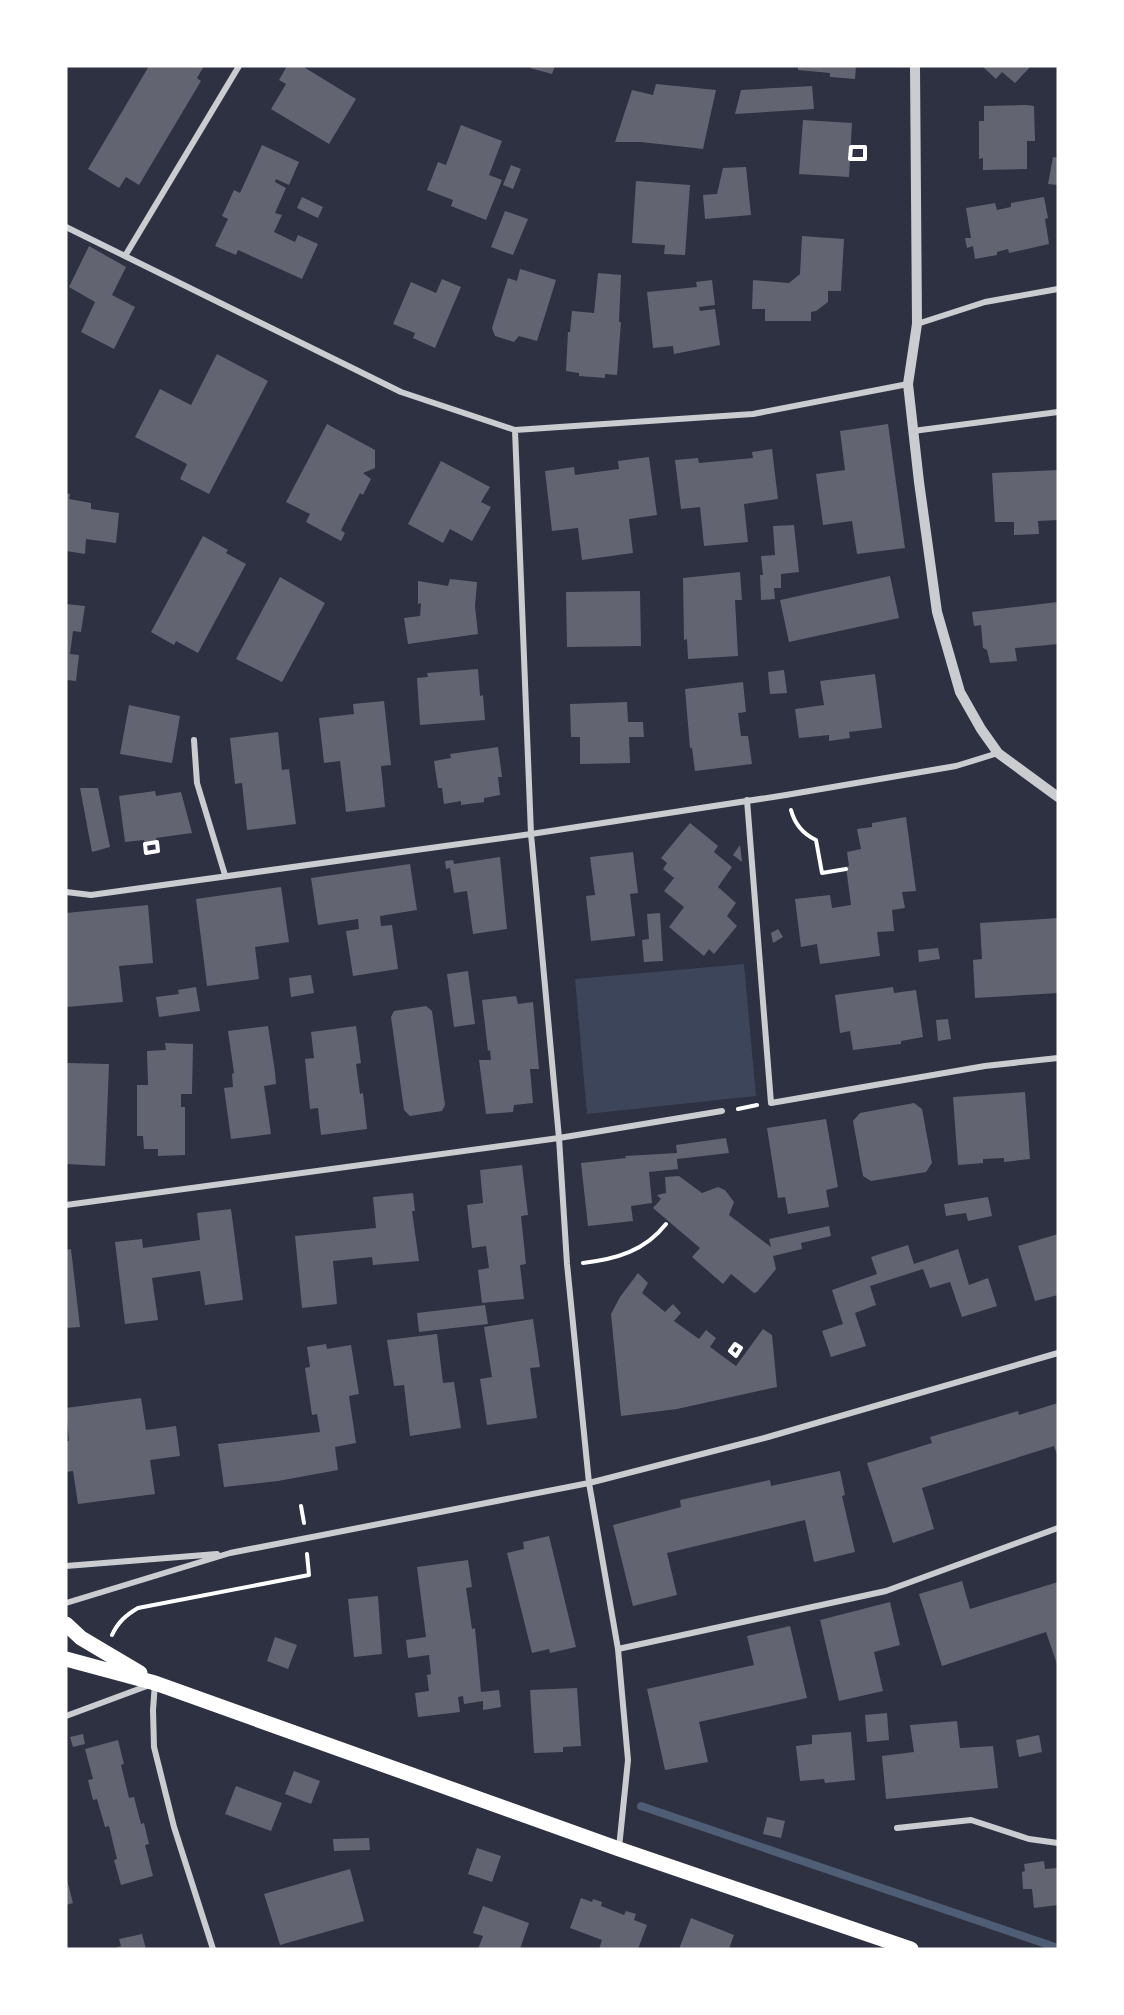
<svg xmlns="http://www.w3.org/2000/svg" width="1124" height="2015" viewBox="0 0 1124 2015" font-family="'Exo 2',sans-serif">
  <rect width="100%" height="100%" fill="#2d3142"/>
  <path fill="#3c4559" d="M744,964L756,1096L587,1114L575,979Z"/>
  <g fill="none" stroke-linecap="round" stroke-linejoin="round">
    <path stroke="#4f5d75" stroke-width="8" d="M641,1806L1058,1948"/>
  </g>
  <path fill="#626471" d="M149,66H204L197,78L201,81L139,185L126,177L119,188L88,169Z
    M287,66H302L356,99L329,144L271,109L286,84L279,80Z
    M530,66H555L552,74L530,68Z
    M798,66H856L855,79L830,77V73L798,70Z
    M982,66H1031L1015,83L1002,72L996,79Z
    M656,84L716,90L703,149L641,142H615L632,90L653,95Z
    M812,86L814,109L735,114L741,90Z
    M1026,105L1034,106L1035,141H1027V169L983,170V158L979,159V121H984V106Z
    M803,120L852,123L849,177L799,174Z
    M461,125L502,141L489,175L502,180L486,220L451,206L453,200L427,190L438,162L446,165Z
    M262,145L299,162L289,185L276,179L275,182L286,188L275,213L282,215L274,232L295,242L298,235L318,244L302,279L238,250L236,255L215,246L228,219L222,216L234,190L240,193Z
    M1053,157L1058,158V185L1048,184Z
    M511,165L521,169L513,189L503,185Z
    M746,167L751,215L705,219L703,195L717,194L723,168Z
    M636,181L690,185L685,255L664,254L665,245L632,243Z
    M302,197L323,207L318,218L297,208Z
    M1044,197L1048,218L1045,219L1049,244L1009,253L1008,249L997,252V255L975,259L973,246L967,248L965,238H971L966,208L995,203L997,210L1011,207V203Z
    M505,211L528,219L513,255L491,247Z
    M802,236L844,239L841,291H828V302L816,311L811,312V321H765V309H752L753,280L789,283L800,274Z
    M89,246L126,267L112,295L135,307L114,349L81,332L95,302L69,287Z
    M520,269L556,280L537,341L519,336L514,342L495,336L492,328L508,278L517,281Z
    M598,273L621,275L619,322H621L617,375L605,374V378L579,376V373L566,371L568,332H570L572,311L594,313Z
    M442,279L461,287L435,348L413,338L415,333L393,324L411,282L436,293Z
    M712,280L715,305L699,307L700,311L715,309L720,345L674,354L673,346L653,348L647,292L697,287L696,282Z
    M217,354L268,381L209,494L180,479L187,464L135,437L160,389L191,405Z
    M327,424L375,450V468L363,473L371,479L363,495L360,493L341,530L345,533L341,541L306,522L310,514L286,502Z
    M888,424L905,548L857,554L852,521L823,525L816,474L845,470L840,431Z
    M772,449L778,499L744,504L748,542L704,546L700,507L681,509L675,460L698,458L699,463L753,458L752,452Z
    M649,457L657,515L629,519L633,553L582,560L578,528L552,531L545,471L574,467L575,475L619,469L618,461Z
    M441,461L490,487L481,502L491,507L472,541L450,529L443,543L408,524Z
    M1058,470V520L1038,521L1039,534L1014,535V522H995L992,473Z
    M66,493L70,494L69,499L91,503V509L119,513L116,543L86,539L85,554L66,551Z
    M794,525L799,572L781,574V588H774L775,599L761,600L760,575H763L761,556L775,555L773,526Z
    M203,536L228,550L226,553L246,564L198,653L176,641L174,645L151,632Z
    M740,572L742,600H735L738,656L688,659L687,639L684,640L683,578Z
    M890,576L899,618L789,642L780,600Z
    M280,577L325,603L282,682L236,659Z
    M450,579L477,582L475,606L478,634L408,644L404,618L420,616L421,603L418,604V581L448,586Z
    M640,591L641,646L567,647L566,592Z
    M1058,602V644L1015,648L1017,661L990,663L987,650L983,648L981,625L974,626L972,612Z
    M66,604L85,606L81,632L73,631L70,654L79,655L76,681L66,680Z
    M478,669L480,696L483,695L485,720L420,725L417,678L428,677L427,673Z
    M784,670L787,693L770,694L768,672Z
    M875,674L882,728L849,732L850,738L829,741V735L799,738L795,709L824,705L820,681Z
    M743,682L746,712L738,713L741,736H748L752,764L695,771L692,748H690L685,689Z
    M384,701L391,765L381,766L385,807L346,812L340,761L324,763L319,718L354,714L353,704Z
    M627,702L628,722H643L644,737H629L630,763L580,764V737H571L570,704Z
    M129,705L180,716L172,763L120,754Z
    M278,732L282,770L289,769L296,824L247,830L242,783L235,784L230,738Z
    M498,747L502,777H498L500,795L484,798V802L461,805V801L444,804L442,788H438L434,761L451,758L450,754Z
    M80,788H98L110,847L92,852Z
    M155,791L156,796L181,792L192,833L156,838L157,842L145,844L144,840L125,842L119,796Z
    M906,817L916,891L902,892L905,908L892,910L894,931L877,932L880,956L820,964L817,944L801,947L795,899L830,895L832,908L851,905L846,867L849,866L847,852L861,849L857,829L872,827V823Z
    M690,823L718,846L714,852L732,867L718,887L736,903L727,916L737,926L714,954L709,949L704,956L669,927L684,907L664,891L674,878L663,869L667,863L661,858Z
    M740,845L741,853L742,862L733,855Z
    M633,852L638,893L630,894L635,936L591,941L586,896L595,895L590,857Z
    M500,857L507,929L473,934L467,891L454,893L450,868L446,869L445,861L453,860L454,864Z
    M410,864L417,910L380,916L381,926L392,925L398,969L353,976L346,931L359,929L358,919L318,925L311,878Z
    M281,887L289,942L255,947L259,979L207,986L196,899Z
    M148,905L153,963L119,966L123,1002L67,1007L66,913Z
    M660,913L663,961L644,962L642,940L649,939L647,914Z
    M1058,918V993L975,998L973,960L982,959L980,923Z
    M778,929L783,937L773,943L771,933Z
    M938,948L940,959L919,962L918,950Z
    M468,971L475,1024L454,1027L447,974Z
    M311,975L314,993L291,997L289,978Z
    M196,987L200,1011L159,1017L156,997L179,994L178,990Z
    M893,987L894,993L916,990L923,1037L901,1041V1044L853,1050L850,1031L840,1033L835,995Z
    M516,996L518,1004L533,1002L539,1069H530L533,1103L514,1105L513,1112L486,1114L479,1060H491L490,1050L488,1051L482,1000Z
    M426,1006L432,1011L445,1105L442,1111L410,1116L404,1110L391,1017L394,1011Z
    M948,1019L951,1039L938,1041L936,1020Z
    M268,1026L275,1072L276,1084L264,1086L271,1134L231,1139L224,1088L233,1087L232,1074L234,1073L228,1031Z
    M356,1026L361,1063L356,1064L360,1094L363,1093L367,1129L321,1135L318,1108L310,1109L305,1059L314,1058L311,1032Z
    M165,1043L193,1044L192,1094H181V1107H185V1155L158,1156V1149H144L143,1136H137V1085H148L147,1051L166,1050Z
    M66,1063L109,1064L105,1166L66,1164Z
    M1025,1092L1030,1159L1004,1162V1158L983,1159V1163L958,1165L953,1097Z
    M914,1103L922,1109L932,1163L926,1172L871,1181L863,1176L853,1121L860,1113Z
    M826,1119L838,1187L826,1190L829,1207L788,1214L785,1197L778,1198L767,1128Z
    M726,1138L729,1153L677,1159L678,1169L649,1172L652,1203L631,1206L633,1221L588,1226L581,1163L626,1158L625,1156L677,1153L676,1145Z
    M522,1165L528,1215L521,1216L526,1264L520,1265L524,1299L482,1303L478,1270L489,1268L486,1246L472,1248L467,1205L483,1203L480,1170Z
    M679,1176L702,1193L718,1187L725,1190L734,1202L729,1215L771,1247L769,1239L829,1226L831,1236L801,1243L802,1249L773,1256L776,1269L757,1292L754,1293L731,1274L723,1284L692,1257L700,1248L653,1208L661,1199L657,1195L666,1193L665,1177Z
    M413,1193L415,1211H412L419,1261L373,1265L372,1257L333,1261L337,1304L302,1308L295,1236L376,1228L373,1197Z
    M988,1197L992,1216L968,1221L966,1213L946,1216L944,1204Z
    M231,1209L243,1300L205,1305L200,1271L152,1278L158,1320L125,1324L115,1242L142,1239L143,1248L200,1240L197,1213Z
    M1058,1234V1295L1035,1301L1018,1246Z
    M908,1245L914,1264L958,1249L969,1285L988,1278L997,1306L962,1317L950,1282L930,1288L923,1269L870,1286L876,1305L855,1313L866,1346L831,1357L822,1331L843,1324L832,1290L877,1274L871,1257Z
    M71,1249L80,1327L66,1328V1250Z
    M638,1273L648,1283L642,1293L665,1312L673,1304L681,1313L674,1321L699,1339L706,1330L716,1338L710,1347L736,1366L763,1329L772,1335L777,1387L677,1409L621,1416L611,1314L620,1297Z
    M485,1305L488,1324L419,1332L417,1313Z
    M533,1319L540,1367L530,1368L537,1418L487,1425L480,1379L492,1377L484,1327Z
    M437,1334L443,1383L454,1382L461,1428L410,1436L404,1385L394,1386L387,1340Z
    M326,1344L327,1349L351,1345L359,1394L349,1396L356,1443L335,1447L338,1470L278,1481L224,1487L218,1444L320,1432L317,1414L312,1415L305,1368L310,1367L307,1347Z
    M141,1398L146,1430L176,1426L180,1456L150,1460L155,1494L78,1504L73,1471L66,1472V1441H69L66,1408Z
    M1058,1403V1457L1054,1446L922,1488L934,1529L893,1543L867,1463L932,1443L930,1437L1018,1411L1019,1415Z
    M840,1471L845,1495L842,1496L855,1552L814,1562L805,1520L667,1553L677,1595L633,1606L613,1525L681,1507L680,1500L770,1480L771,1486Z
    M549,1536L576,1647L550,1653L549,1649L532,1653L507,1553L524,1549L523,1542Z
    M468,1560L472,1587L466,1588L472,1629L475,1628L481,1692L499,1690L501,1707L483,1710V1701L464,1704L463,1696L458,1697L460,1712L418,1717L415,1693L429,1691L427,1675L431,1674L429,1655L408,1658L406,1640L426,1637L417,1567Z
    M962,1581L970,1609L1058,1582V1667L1046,1632L942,1666L919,1594Z
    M378,1596L382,1654L354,1657L348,1599Z
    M890,1602L900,1645L874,1652L883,1691L839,1701L820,1620Z
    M790,1626L807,1698L699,1722L708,1762L665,1770L647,1689L754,1665L747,1636Z
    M275,1637L297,1645L288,1669L267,1661Z
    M577,1688L581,1746L563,1747V1752L534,1753L530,1690Z
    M887,1713L889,1740L867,1742L865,1715Z
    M957,1721L960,1748L993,1746L998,1788L886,1799L882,1756L914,1752L910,1725Z
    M851,1732L855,1780L825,1783L824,1779L800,1781L796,1746L812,1744V1735Z
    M83,1734L85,1744L73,1747L70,1737Z
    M1039,1735L1042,1752L1019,1757L1016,1740Z
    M118,1740L124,1764L121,1765L129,1798L134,1797L141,1824L144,1823L149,1844L145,1845L153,1876L121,1885L114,1860L117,1859L109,1826L105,1827L97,1799L93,1800L88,1780L93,1779L85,1749Z
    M294,1771L320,1781L311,1804L285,1794Z
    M236,1786L282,1803L271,1831L225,1814Z
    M767,1817L785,1821L781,1838L763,1834Z
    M369,1838L370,1850L334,1851L333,1839Z
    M477,1848L501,1856L492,1882L468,1874Z
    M1044,1861L1045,1869L1058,1868V1905L1034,1908L1032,1889H1023L1022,1872L1025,1871L1024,1864Z
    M350,1869L364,1921L280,1945L264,1894Z
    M66,1876L73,1903L66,1905Z
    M581,1898L592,1902L593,1899L602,1902L601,1906L624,1915L626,1911L636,1914L634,1920L647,1925L638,1949H599L602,1940L570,1928Z
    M483,1906L529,1923L520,1949H478L483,1936L473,1933Z
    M691,1918L734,1935L729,1949H679Z
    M142,1934L146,1949H113L121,1946L119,1939Z"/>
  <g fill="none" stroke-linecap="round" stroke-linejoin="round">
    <path stroke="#fff" stroke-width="4" d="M851,147H865V159H850Z
      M791,810C795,825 803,834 816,840L822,873L846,869
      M157,842L158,851L146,853L145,844Z
      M738,1109L757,1105
      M583,1263C616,1259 645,1251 666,1224
      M735,1344L741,1348L736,1356L730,1351Z
      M301,1506L304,1523
      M112,1635C118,1622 126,1615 138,1608L309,1575L307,1554"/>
    <path stroke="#caccd0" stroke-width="6" d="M66,227L401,392L515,430L753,414L908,384
      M125,256L239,66
      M917,324L985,302L1058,289
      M515,430L531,834L559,1138L567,1264L589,1483L618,1649L628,1760L619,1848
      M913,431L1058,412
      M194,740L197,783L225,875
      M747,800L771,1103L985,1066L1058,1058
      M66,892L91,895L531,834L786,795L956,766L998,753
      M66,1205L559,1138L722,1111
      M66,1566L217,1554
      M66,1603L230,1553L589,1483L768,1437L1058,1353
      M618,1649L886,1591L1058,1528
      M66,1716L155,1683L153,1710L154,1747L174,1827L213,1949
      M897,1828L971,1820L1029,1839L1058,1843"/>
    <path stroke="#caccd0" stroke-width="10" d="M915,66L917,324L908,384L919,482L937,612L960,692L981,729L998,753L1058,797"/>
    <path stroke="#fff" stroke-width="15" d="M66,1624L81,1638L140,1673
      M66,1659L155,1683L619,1849L911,1949"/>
  </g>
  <rect width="1124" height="2015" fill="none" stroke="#ffffff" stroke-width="135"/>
</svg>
